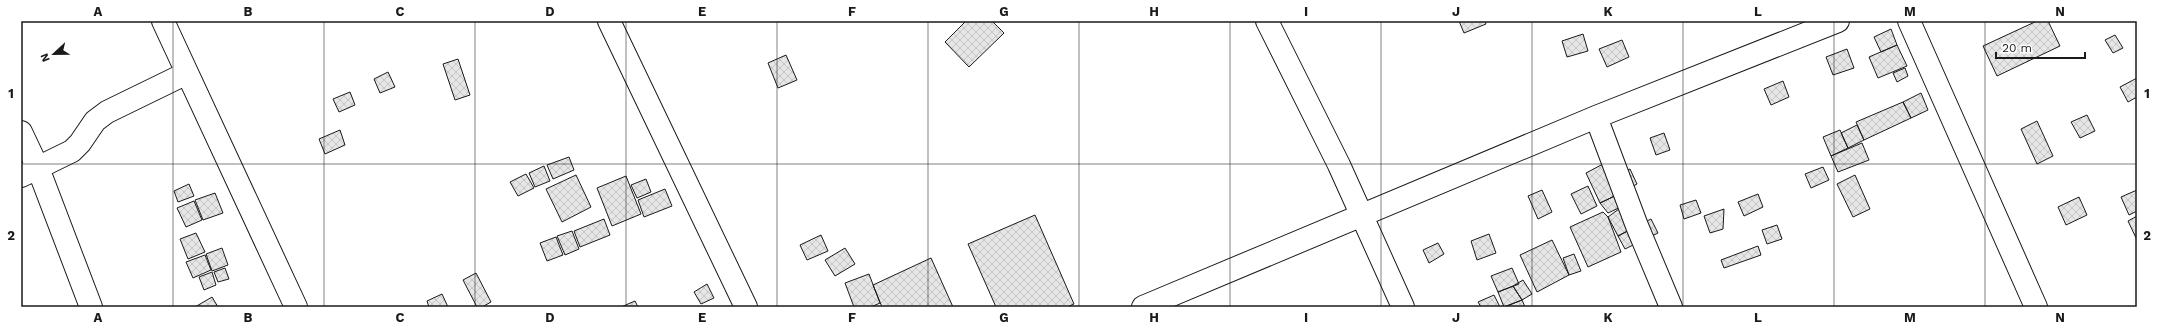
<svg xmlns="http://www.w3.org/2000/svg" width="2158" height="328" viewBox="0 0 2158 328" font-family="'Work Sans',sans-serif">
  <defs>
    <pattern id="building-cross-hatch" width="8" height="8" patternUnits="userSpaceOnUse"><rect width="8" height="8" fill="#e6e6e6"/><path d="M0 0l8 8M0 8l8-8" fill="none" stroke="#c5c5c5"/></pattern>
  </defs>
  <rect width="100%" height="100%" fill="#fff"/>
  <path fill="url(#building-cross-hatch)" stroke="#1a1a1a" d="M966,21H992L1004,33L969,67L945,42Z
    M1459,21H1485L1486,24L1464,33Z
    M2037,21H2048L2060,46L1997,76L1983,46Z
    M1891,29L1897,45L1881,52L1874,37Z
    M1583,34L1588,51L1567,57L1562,41Z
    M2115,35L2123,48L2113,53L2105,40Z
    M1622,40L1629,57L1607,67L1599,49Z
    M1897,45L1907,66L1878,78L1869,57Z
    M1847,49L1854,68L1833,75L1826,57Z
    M786,55L797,80L778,88L768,63Z
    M458,59L470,95L455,100L443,64Z
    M1905,68L1908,76L1897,82L1893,73Z
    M388,72L395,87L380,93L374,79Z
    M2137,78V97L2128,102L2120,87Z
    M1783,81L1789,97L1771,105L1764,89Z
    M350,92L355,105L339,112L333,99Z
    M1921,93L1928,110L1911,118L1903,102Z
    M1903,102L1911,118L1864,140L1856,122Z
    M2087,115L2095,131L2080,138L2071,122Z
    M2037,121L2053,156L2037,164L2021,129Z
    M1857,125L1864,140L1848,148L1841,133Z
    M340,130L345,145L325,154L319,139Z
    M1840,130L1848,148L1831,156L1823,137Z
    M1664,133L1670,150L1656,155L1650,138Z
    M1862,143L1869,160L1838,172L1831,156Z
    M569,157L574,170L553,179L547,165Z
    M1603,164L1619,194L1600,203L1586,173Z
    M544,166L550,181L535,187L529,173Z
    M1823,167L1829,180L1811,188L1805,174Z
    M1630,169L1637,184L1619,194L1628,170Z
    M526,174L534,188L518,196L510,182Z
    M576,175L591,207L562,222L546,189Z
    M1855,175L1870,209L1853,217L1837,184Z
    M626,176L641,214L612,226L597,188Z
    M646,179L651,192L637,198L631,185Z
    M189,184L194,196L178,202L174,191Z
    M1588,186L1597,206L1581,214L1571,194Z
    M665,189L672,206L644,217L638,200Z
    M1542,190L1552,212L1538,219L1528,196Z
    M2137,190V211L2129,215L2121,197Z
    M215,193L223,213L203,220L195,200Z
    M1619,194L1623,206L1608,213L1600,203Z
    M1758,194L1763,207L1744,216L1738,202Z
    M2079,197L2087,215L2066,225L2058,207Z
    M1696,200L1701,213L1684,219L1680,205Z
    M194,201L202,220L186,227L177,208Z
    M1623,206L1637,226L1618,236L1608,217Z
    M1724,209L1723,229L1710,233L1704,216Z
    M1603,212L1608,217L1621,252L1588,267L1570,227Z
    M1035,215L1074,304L1067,307H996L968,244Z
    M2137,216V240L2128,221Z
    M604,219L610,235L580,247L574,231Z
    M1651,219L1658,233L1625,249L1618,236Z
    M1777,225L1782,239L1767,244L1762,230Z
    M572,231L579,249L565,255L557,236Z
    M196,233L205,252L188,259L180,239Z
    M1489,234L1496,253L1477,260L1471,241Z
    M821,235L828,251L807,260L800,245Z
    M556,237L563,255L547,261L540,243Z
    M1552,240L1569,275L1537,292L1520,255Z
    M1438,243L1444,254L1429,263L1423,250Z
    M1758,246L1761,255L1724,268L1721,260Z
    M222,248L228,265L212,271L206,254Z
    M845,248L855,264L835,276L825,260Z
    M1574,254L1581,271L1569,275L1563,258Z
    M205,255L211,270L193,278L186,262Z
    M931,258L953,307H882L873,285Z
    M225,268L229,279L218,282L214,272Z
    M1512,268L1519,284L1498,292L1491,276Z
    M212,272L216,285L204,290L199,277Z
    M476,273L491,302L482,307H477L463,280Z
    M869,274L880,303L871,307H854L845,283Z
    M1523,280L1532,294L1522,300L1513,286Z
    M707,284L714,298L701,304L694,292Z
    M1513,286L1522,300L1504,307L1498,292Z
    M442,294L448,307H429L427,301Z
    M1494,295L1500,307H1481L1478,302Z
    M212,297L218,307H195Z
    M1522,300L1525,307H1504Z
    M635,301L638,307H621Z"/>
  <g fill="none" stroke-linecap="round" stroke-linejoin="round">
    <defs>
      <path id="minor" d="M163,21L296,307
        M609,21L746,307
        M1267,21L1339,165L1403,307
        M1909,21L2036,307
        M1596,117L1637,226L1671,307
        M21,132L38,168L91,307
        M21,176L72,151L80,143L95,121L107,112L187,73
        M1143,307L1596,117L1838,21"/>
    </defs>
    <use href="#minor" stroke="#1a1a1a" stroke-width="24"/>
    <use href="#minor" stroke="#fff" stroke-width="22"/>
  </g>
  <path fill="none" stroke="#1a1a1a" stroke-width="1" stroke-opacity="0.55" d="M173,21V307M324,21V307M475,21V307M626,21V307M777,21V307M928,21V307M1079,21V307M1230,21V307M1381,21V307M1532,21V307M1683,21V307M1834,21V307M1985,21V307M21,164H2137"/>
  <rect width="2158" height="328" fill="none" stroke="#ffffff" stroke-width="44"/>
  <g transform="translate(54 54) rotate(248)" stroke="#ffffff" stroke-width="3" paint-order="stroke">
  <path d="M0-3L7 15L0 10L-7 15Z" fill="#1a1a1a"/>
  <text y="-6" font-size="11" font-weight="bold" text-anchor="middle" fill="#1a1a1a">N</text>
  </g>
  <path d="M1996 52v6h89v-6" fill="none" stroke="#1a1a1a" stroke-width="2"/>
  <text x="2002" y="52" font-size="12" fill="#1a1a1a" stroke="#ffffff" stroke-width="3" paint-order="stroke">20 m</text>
  <rect x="22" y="22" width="2114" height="284" fill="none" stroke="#1a1a1a" stroke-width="1.5"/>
  <g font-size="13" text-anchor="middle" font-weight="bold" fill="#1a1a1a">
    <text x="98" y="16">A</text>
    <text x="248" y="16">B</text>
    <text x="400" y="16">C</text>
    <text x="550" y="16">D</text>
    <text x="702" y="16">E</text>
    <text x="852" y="16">F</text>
    <text x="1004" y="16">G</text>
    <text x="1154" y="16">H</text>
    <text x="1306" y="16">I</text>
    <text x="1456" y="16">J</text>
    <text x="1608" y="16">K</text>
    <text x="1758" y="16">L</text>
    <text x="1910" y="16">M</text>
    <text x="2060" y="16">N</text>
    <text x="11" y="98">1</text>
    <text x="2147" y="98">1</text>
    <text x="11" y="240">2</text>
    <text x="2147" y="240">2</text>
    <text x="98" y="322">A</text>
    <text x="248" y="322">B</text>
    <text x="400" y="322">C</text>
    <text x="550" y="322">D</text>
    <text x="702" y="322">E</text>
    <text x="852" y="322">F</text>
    <text x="1004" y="322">G</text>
    <text x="1154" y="322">H</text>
    <text x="1306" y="322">I</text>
    <text x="1456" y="322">J</text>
    <text x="1608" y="322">K</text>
    <text x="1758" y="322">L</text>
    <text x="1910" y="322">M</text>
    <text x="2060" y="322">N</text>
  </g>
</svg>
